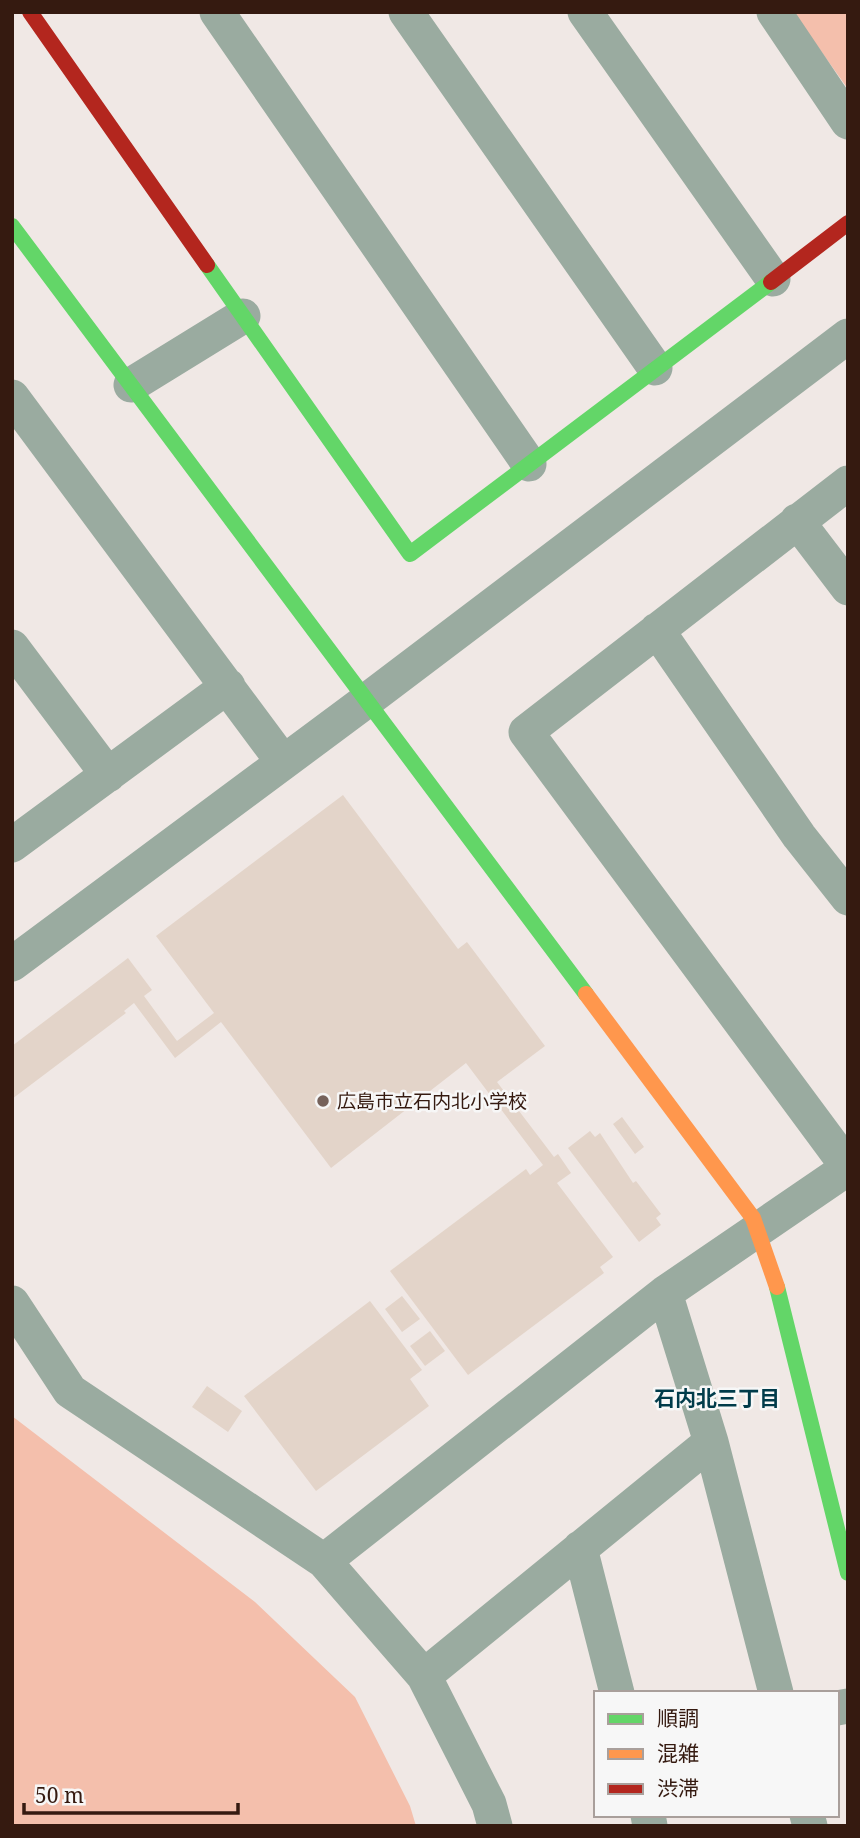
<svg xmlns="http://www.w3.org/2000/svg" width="860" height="1838" viewBox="0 0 860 1838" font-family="'Noto Serif','Noto Sans JP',serif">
  <rect width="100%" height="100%" fill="#f0e8e5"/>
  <path fill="#f4bfac" d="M793,12H848V89Z
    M12,1416L255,1602L355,1697L410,1806L416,1826H12Z"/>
  <path fill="#e3d4c9" d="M343,795L458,949L467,942L545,1046L497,1082L554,1157L558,1154L571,1173L557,1183L613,1257L600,1267L604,1273L468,1375L390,1271L526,1169L530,1175L543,1165L466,1063L331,1168L221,1022L175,1058L134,1003L124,1011L126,1013L12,1099V1046L128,958L152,990L144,996L177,1041L214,1013L156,936Z
    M622,1117L644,1147L635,1154L613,1124Z
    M590,1131L595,1137L600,1133L633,1183L636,1181L661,1214L656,1218L661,1225L639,1242L568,1148Z
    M402,1296L420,1319L402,1332L385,1309Z
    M370,1301L422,1370L410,1379L429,1406L316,1491L244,1396Z
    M430,1331L445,1351L425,1366L410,1346Z
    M207,1386L242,1411L228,1432L192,1407Z"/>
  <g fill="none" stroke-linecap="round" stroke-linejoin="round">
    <path stroke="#9aaba0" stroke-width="35" d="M217,12L529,464
      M406,12L655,368
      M585,12L773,279
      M774,12L848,122
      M131,385L243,316
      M12,397L283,762
      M848,483L526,732L848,1167
      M797,521L848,588
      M657,630L799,836L848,898
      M12,647L108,775
      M12,845L228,686
      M12,964L366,701L848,336
      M665,1293L711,1442L776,1693
      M12,1303L70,1391L324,1561L424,1676L489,1804L495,1826
      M580,1548L617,1693
      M324,1561L665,1293L848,1168
      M424,1676L711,1442
      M837,1708L848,1706
      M648,1815L650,1826
      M807,1815L810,1826"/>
    <path stroke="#63d668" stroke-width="16" d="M12,226L586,994
      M207,265L410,554L771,282
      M777,1287L848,1573"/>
    <path stroke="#ff974d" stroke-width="16" d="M586,994L753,1218L777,1287"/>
    <path stroke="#b3261e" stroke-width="16" d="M30,12L207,265
      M771,282L848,223"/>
  </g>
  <circle fill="#76625b" stroke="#f7f7f7" stroke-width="2.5" cx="323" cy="1101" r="7"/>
  <g text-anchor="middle" stroke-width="5" stroke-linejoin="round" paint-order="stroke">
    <g font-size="19" fill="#351a10" stroke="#f7f7f7" text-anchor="start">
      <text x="337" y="1108">広島市立石内北小学校</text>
    </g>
    <g font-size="21" font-weight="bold" fill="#003b4a" stroke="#f7f7f7">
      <text x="717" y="1406">石内北三丁目</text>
    </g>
  </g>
  <rect width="860" height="1838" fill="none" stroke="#351a10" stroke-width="28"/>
  <rect x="594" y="1691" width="245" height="126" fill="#f7f7f7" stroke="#a99f9b" stroke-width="2"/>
  <rect x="608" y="1714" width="35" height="10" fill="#63d668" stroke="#a99f9b" stroke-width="2"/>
  <text x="657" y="1726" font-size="21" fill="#351a10">順調</text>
  <rect x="608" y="1749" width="35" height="10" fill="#ff974d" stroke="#a99f9b" stroke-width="2"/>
  <text x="657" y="1761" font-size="21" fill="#351a10">混雑</text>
  <rect x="608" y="1784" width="35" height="10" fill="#b3261e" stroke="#a99f9b" stroke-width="2"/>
  <text x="657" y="1796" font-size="21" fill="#351a10">渋滞</text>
  <path d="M24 1803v10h214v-10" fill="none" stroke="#351a10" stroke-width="3.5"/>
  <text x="35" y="1803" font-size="21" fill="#351a10" stroke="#f7f7f7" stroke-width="5" paint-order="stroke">50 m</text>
</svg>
